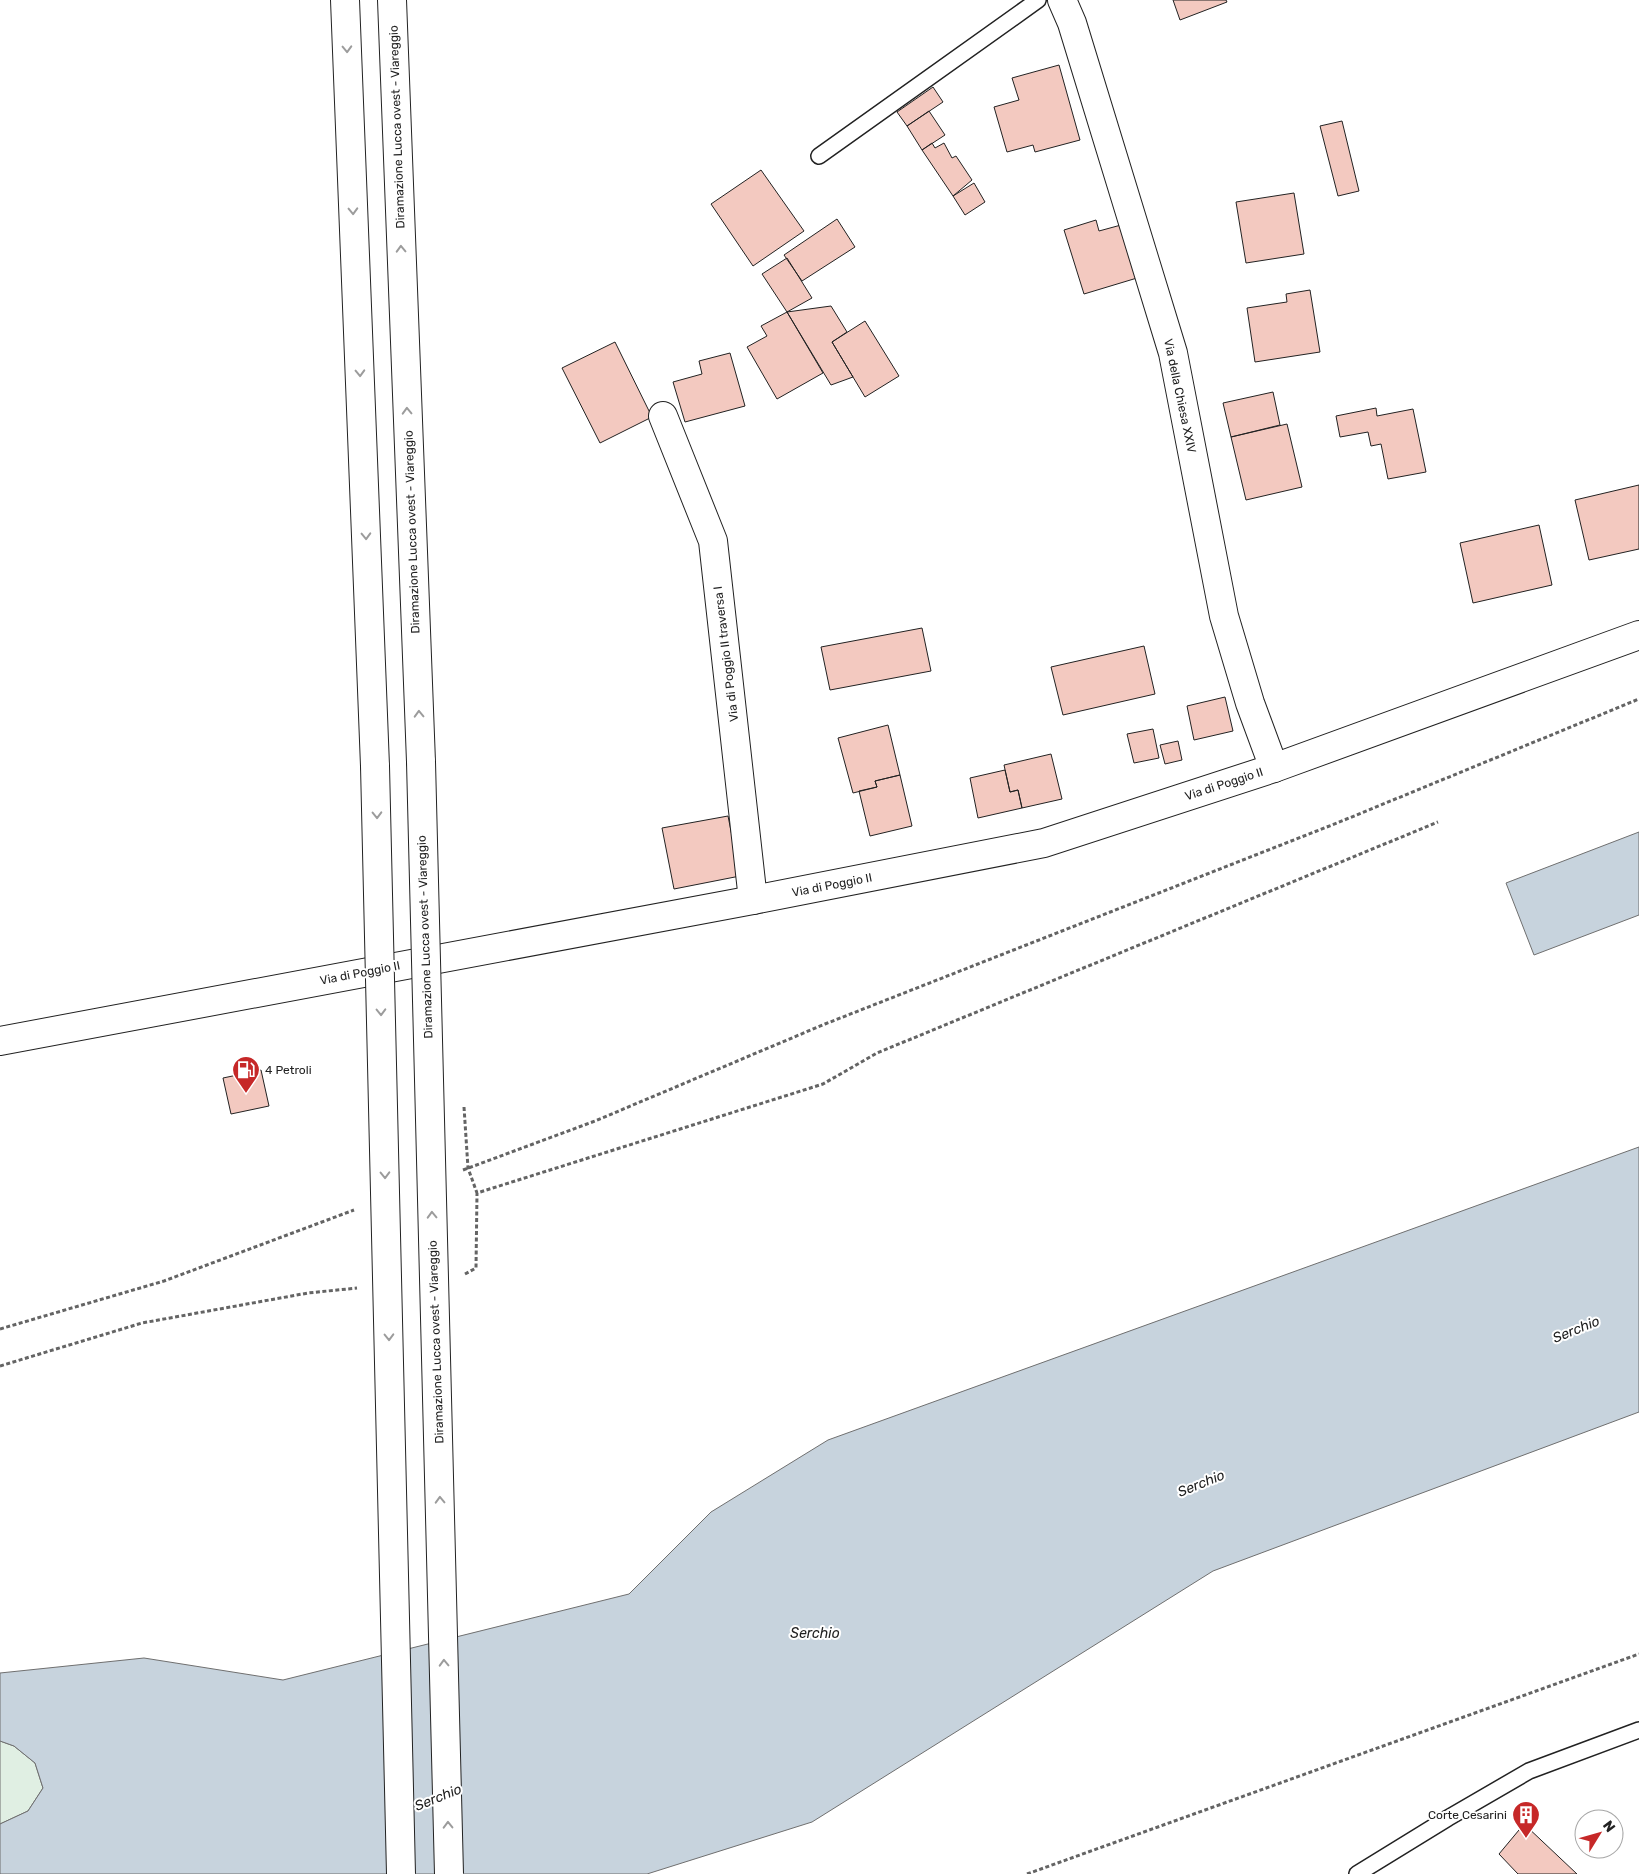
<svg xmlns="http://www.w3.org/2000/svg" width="1639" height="1874" viewBox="0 0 1639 1874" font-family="Rubik,sans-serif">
  <rect width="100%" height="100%" fill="#fff"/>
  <path fill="#e0efe3" stroke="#6f6f6f" d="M0,1741L14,1746L35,1763L43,1788L28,1811L0,1824Z"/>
  <path fill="#c7d3dd" stroke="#6f6f6f" d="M1639,832V915L1534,955L1506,883Z
    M1639,1147V1412L1213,1571L812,1822L647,1874H0V1824L28,1811L43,1788L35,1763L14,1746L0,1741V1673L144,1658L283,1680L629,1594L711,1512L828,1440Z"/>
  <path fill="#f3c9c0" stroke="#222" d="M1173,0H1226L1227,2L1180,20Z
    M1059,65L1080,140L1035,152L1033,145L1007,152L994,107L1019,100L1012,78Z
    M933,87L943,102L907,126L897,112Z
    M929,111L945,135L922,150L907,126Z
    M1342,121L1359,191L1338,196L1320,126Z
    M932,143L935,148L944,143L952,158L956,156L972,180L953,196L922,150Z
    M761,170L804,231L753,266L711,204Z
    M974,183L985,202L965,215L953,196Z
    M1294,193L1304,254L1246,263L1236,202Z
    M837,219L855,247L802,281L784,255Z
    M1096,220L1099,231L1121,225L1137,278L1084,294L1064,230Z
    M787,258L812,298L787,312L762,274Z
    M1310,290L1320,352L1255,362L1247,308L1287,302L1286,294Z
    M831,306L847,332L832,342L853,377L831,385L787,312Z
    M787,312L823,373L777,399L747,347L767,336L761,326Z
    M865,321L899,376L865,397L832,342Z
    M615,342L652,417L600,443L562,368Z
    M730,353L745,406L685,422L673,382L702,374L699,361Z
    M1273,392L1280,425L1231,437L1223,403Z
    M1376,408L1377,416L1413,409L1426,472L1388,479L1381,444L1371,446L1368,432L1340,437L1336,416Z
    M1287,424L1302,487L1246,500L1231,437Z
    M1639,485V549L1589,560L1575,500Z
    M1539,525L1552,585L1473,603L1460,543Z
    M922,628L931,671L830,690L821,647Z
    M1144,646L1155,694L1063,715L1051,667Z
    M1225,697L1233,731L1194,740L1187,706Z
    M888,725L900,775L875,781L877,787L853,793L838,738Z
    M1153,729L1159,758L1134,763L1127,734Z
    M1178,741L1182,760L1165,764L1160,745Z
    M1051,754L1062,799L1022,808L1018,790L1010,792L1004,765Z
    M1005,770L1010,792L1018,790L1022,808L978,818L970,778Z
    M900,775L912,826L870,836L859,791L877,787L875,781Z
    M728,816L740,876L674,889L662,828Z
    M261,1070L269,1106L231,1114L223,1078Z
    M1524,1824L1577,1874H1518L1499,1854Z"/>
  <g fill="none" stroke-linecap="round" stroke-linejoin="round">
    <defs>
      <path id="service" d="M819,156L1038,0
        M1357,1874L1448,1818L1529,1771L1639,1730"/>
      <path id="minor" d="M1062,0L1072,23L1173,353L1224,616L1250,703L1274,768
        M663,416L713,541L753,900"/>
      <path id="secondary" d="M0,1041L753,900L1044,843L1274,768L1639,635"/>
      <path id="motorway" d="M345,0L375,766
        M392,0L421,762"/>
    </defs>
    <use href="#service" stroke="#222" stroke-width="18"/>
    <use href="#minor" stroke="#222" stroke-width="30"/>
    <use href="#secondary" stroke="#222" stroke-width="30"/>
    <use href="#motorway" stroke="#222" stroke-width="30"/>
    <path stroke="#646464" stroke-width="3" stroke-dasharray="4 2.5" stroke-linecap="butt" d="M464,1107L468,1168L477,1193
      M463,1170L595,1121L825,1024L1337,823L1639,699
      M465,1274L476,1268L477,1193L823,1084L877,1053L1438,822
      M0,1329L164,1281L354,1210
      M0,1366L142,1323L308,1293L357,1288
      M1027,1874L1639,1654"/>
    <use href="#service" stroke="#fff" stroke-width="15"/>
    <use href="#minor" stroke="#fff" stroke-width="28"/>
    <use href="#secondary" stroke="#fff" stroke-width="28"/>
    <use href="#motorway" stroke="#fff" stroke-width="28"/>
    <defs>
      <path id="motorway-bridge" d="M421,762L449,1874
        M375,766L401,1874"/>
    </defs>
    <use href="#motorway-bridge" stroke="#222" stroke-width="30" stroke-linecap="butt"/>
    <use href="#motorway-bridge" stroke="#fff" stroke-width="28"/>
  </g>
  <defs><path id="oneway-chevron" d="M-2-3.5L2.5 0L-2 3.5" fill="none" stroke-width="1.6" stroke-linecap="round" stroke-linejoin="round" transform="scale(1.25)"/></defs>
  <g stroke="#9c9c9c">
    <use href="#oneway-chevron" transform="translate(347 49) rotate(88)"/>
    <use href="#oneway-chevron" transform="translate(353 211) rotate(88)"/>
    <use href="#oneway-chevron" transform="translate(401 249) rotate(-92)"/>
    <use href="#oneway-chevron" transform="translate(360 373) rotate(88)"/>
    <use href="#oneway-chevron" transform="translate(407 411) rotate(-92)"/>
    <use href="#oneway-chevron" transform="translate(366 536) rotate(88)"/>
    <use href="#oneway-chevron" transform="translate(419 714) rotate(-92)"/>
    <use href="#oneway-chevron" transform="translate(377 815) rotate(89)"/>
    <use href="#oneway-chevron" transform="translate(381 1012) rotate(89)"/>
    <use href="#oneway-chevron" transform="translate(385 1175) rotate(89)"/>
    <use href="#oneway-chevron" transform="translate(432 1215) rotate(-92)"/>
    <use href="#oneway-chevron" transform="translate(389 1337) rotate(89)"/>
    <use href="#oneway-chevron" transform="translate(440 1500) rotate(-92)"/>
    <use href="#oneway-chevron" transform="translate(444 1663) rotate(-92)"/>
    <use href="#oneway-chevron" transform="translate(448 1825) rotate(-91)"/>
  </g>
  <defs>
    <symbol id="fuel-pin" viewBox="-11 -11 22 30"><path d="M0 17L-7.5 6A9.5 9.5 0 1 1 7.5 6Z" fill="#c62828" stroke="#fff"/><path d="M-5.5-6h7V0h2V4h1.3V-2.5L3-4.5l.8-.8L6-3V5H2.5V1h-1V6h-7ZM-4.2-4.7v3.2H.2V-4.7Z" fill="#fff"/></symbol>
    <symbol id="building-pin" viewBox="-11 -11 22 30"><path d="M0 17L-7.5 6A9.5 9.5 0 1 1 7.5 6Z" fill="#c62828" stroke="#fff"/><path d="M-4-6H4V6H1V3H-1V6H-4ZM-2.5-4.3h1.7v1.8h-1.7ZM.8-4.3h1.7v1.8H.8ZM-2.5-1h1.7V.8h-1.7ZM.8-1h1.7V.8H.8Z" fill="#fff"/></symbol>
  </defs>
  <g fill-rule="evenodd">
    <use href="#fuel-pin" x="230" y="1054" width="32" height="43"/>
    <use href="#building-pin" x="1510" y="1799" width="32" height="43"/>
  </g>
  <g text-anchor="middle" stroke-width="4" stroke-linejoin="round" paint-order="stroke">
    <g font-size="12" fill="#222" stroke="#fff">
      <text transform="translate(397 127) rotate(-92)" y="4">Diramazione Lucca ovest - Viareggio</text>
      <text transform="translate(1180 396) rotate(78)" y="4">Via della Chiesa XXIV</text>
      <text transform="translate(412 532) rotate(-92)" y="4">Diramazione Lucca ovest - Viareggio</text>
      <text transform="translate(726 654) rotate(-97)" y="4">Via di Poggio II traversa I</text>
      <text transform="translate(1224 784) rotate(-18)" y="4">Via di Poggio II</text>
      <text transform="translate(832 885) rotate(-11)" y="4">Via di Poggio II</text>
      <text transform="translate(425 937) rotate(-92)" y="4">Diramazione Lucca ovest - Viareggio</text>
      <text transform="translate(360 973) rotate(-11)" y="4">Via di Poggio II</text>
      <text transform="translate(436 1342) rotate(-92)" y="4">Diramazione Lucca ovest - Viareggio</text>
    </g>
    <g font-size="12" fill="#222" stroke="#fff" text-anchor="start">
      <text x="265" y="1074">4 Petroli</text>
      <text x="1507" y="1819" text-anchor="end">Corte Cesarini</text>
    </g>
    <g font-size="14" font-style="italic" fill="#222" stroke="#fff">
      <text transform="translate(1576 1329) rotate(-22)" y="5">Serchio</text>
      <text transform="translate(1201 1483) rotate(-22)" y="5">Serchio</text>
      <text x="815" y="1638">Serchio</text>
      <text transform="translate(438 1797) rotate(-22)" y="5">Serchio</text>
    </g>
  </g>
  <g transform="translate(1599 1834) rotate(53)"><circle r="24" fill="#ffffff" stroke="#a7a7a7"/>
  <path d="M0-4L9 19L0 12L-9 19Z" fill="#c62828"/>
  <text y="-8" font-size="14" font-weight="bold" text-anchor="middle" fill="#222222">N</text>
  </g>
</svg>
